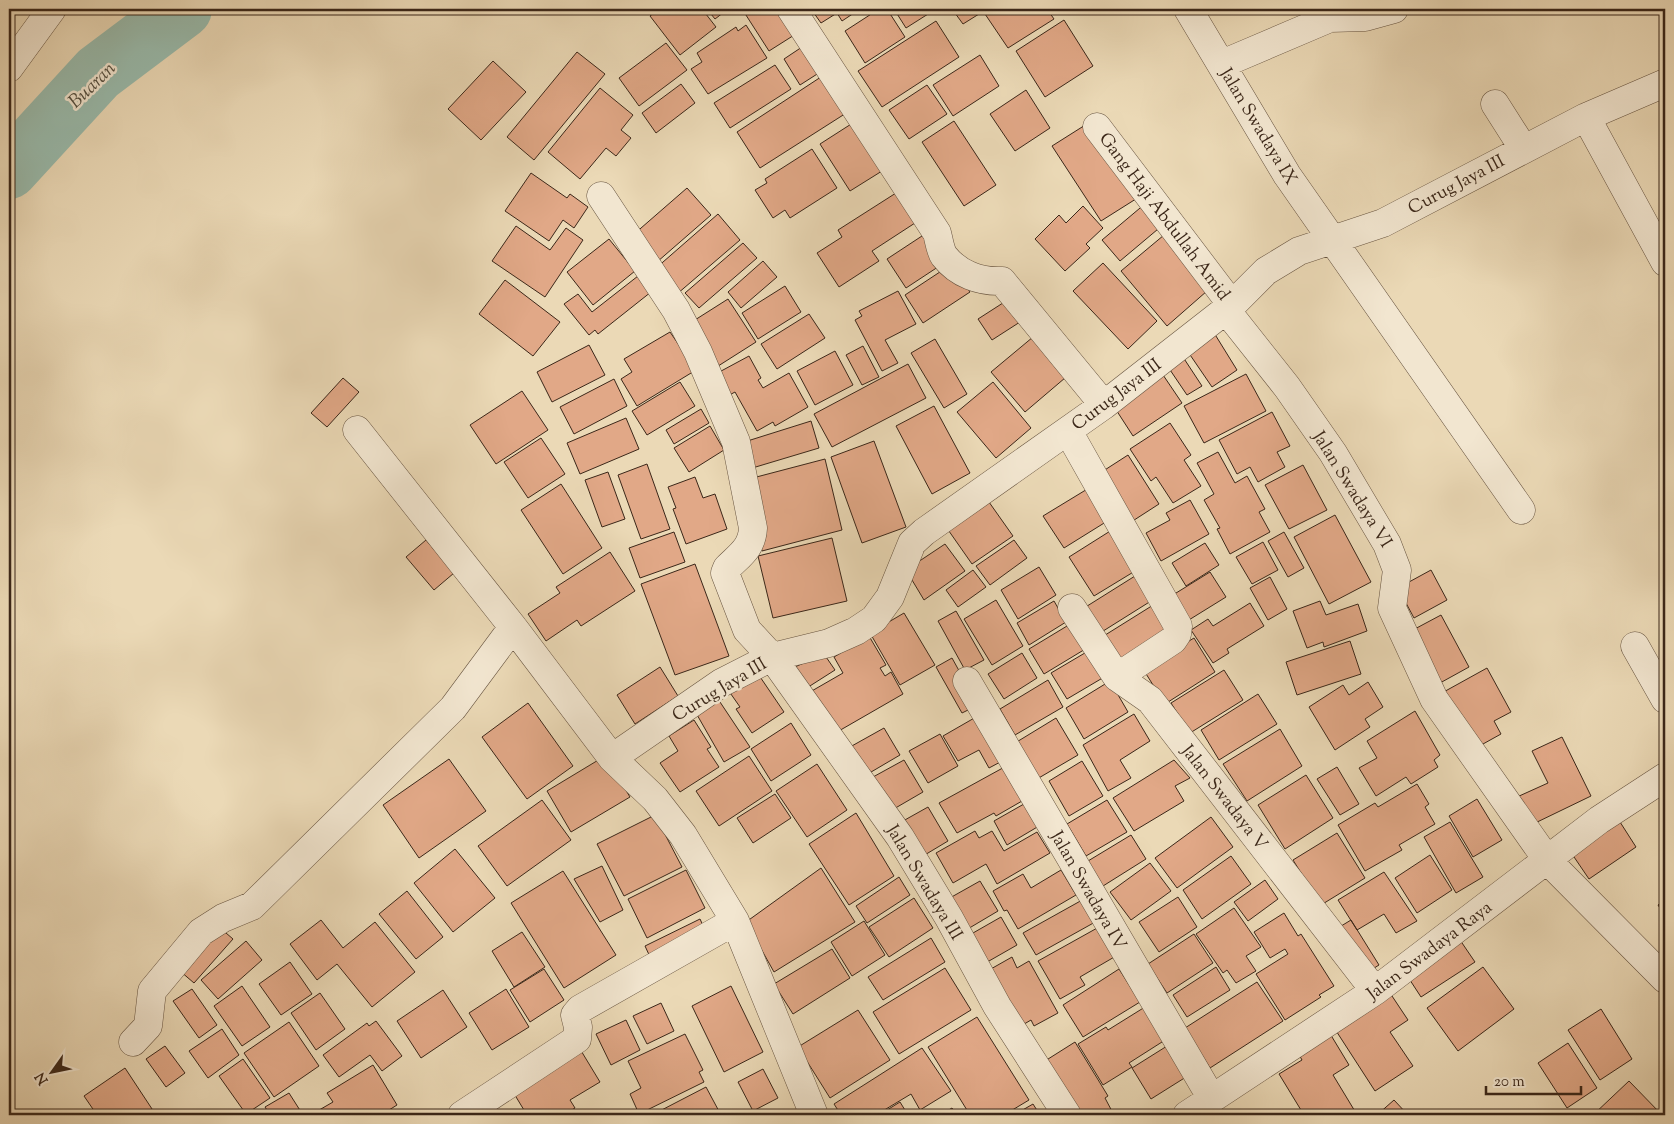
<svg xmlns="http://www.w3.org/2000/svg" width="1674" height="1124" viewBox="0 0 1674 1124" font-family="'Sorts Mill Goudy',serif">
  <rect width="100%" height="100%" fill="#ebd9b6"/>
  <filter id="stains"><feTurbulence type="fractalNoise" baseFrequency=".004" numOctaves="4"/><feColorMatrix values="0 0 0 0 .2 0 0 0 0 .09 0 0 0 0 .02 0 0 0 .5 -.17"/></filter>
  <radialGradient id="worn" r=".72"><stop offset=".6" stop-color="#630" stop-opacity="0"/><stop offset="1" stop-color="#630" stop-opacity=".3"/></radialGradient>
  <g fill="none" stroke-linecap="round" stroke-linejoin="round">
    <path stroke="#99baab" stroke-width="58" d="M9,170L98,73L183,9"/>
  </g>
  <path fill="#e1a887" stroke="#3b2719" d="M659,9H702L716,27L680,55L650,16Z
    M707,9H728L715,19Z
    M749,9H784L799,32L769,51L744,12Z
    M811,9H860L842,21L837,13L821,23Z
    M879,9H887L905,37L865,63L845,31Z
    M894,9H936L906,28Z
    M952,9H987L963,24Z
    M993,9H1047L1054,19L1008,48L985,14Z
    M1064,20L1093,66L1045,97L1016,51Z
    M936,21L959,57L882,107L858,71Z
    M746,25L767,58L708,94L691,69L702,62L697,53L736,27L738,31Z
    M666,43L687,70L639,106L619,78Z
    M808,43L825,69L800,85L784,59Z
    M577,52L605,74L534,160L507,137Z
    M980,55L999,86L953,116L933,85Z
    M493,61L526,92L481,140L448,109Z
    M775,65L791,89L730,128L714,103Z
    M827,73L851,110L760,168L737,132Z
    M681,84L695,103L656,133L642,113Z
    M927,85L947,114L909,139L889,110Z
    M600,88L633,115L621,130L631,138L616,156L606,148L580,179L548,152Z
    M1026,90L1050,128L1015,151L990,114Z
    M859,119L890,166L850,191L820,144Z
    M954,121L996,185L964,206L922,142Z
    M1090,122L1139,197L1101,221L1052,146Z
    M812,149L837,188L790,218L785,210L773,218L755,190L767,183L765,179Z
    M531,173L567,198L570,194L588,207L574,228L563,220L549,241L505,211Z
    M687,188L711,215L657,262L633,235Z
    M896,193L915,223L872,251L879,261L839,287L817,253L842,237L838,230Z
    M1146,203L1164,224L1120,261L1102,240Z
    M1083,206L1103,228L1086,244L1090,248L1065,271L1035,239L1059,215L1066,223Z
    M718,214L740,240L677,294L655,269Z
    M516,226L550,250L566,228L583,240L545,297L492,261Z
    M1170,230L1215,284L1167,326L1121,271Z
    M925,234L944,263L906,288L887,259Z
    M609,239L635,271L593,305L567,272Z
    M743,243L757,258L699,308L685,293Z
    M763,261L777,277L741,308L728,292Z
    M1103,263L1157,321L1128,349L1073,291Z
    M952,264L970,292L923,323L905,295Z
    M638,276L651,292L598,334L595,330L589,335L564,304L578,294L592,312Z
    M505,280L560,322L533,356L479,314Z
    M785,286L801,312L758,339L742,313Z
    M898,291L916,324L885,340L898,363L882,371L855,320L862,316L859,311Z
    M728,299L756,342L715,368L687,325Z
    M1006,301L1020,322L992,340L978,319Z
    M809,314L825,338L777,369L761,344Z
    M1211,328L1237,370L1212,387L1184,346Z
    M670,332L696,370L637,406L621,379L632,372L624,359Z
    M1039,332L1072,372L1025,412L991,372Z
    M935,339L967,394L944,408L911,353Z
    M589,345L605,375L552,402L537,372Z
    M863,346L879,377L862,385L846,355Z
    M835,351L853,385L815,405L797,371Z
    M1179,351L1202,386L1187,395L1164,361Z
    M749,356L761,378L758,380L763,388L789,373L808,407L775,426L773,422L757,431L735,392L722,399L710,377Z
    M908,364L926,398L832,447L814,414Z
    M1159,369L1182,403L1133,436L1111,402Z
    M1246,374L1266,411L1204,443L1184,406Z
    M343,378L359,392L327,427L311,413Z
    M614,379L627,406L574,434L560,407Z
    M680,382L695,406L647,435L632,411Z
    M993,382L1031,428L996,458L957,412Z
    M522,391L548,430L496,464L470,425Z
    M934,406L970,473L932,494L896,426Z
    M701,409L709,423L674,444L666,430Z
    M1272,412L1290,446L1277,452L1285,467L1258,482L1250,467L1237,474L1219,440Z
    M626,418L639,449L580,474L567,443Z
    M811,421L819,448L749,469L741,443Z
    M1170,423L1191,455L1184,460L1201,486L1173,503L1156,477L1151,481L1130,449Z
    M710,426L724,450L689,472L674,448Z
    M541,438L565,474L528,498L504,462Z
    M874,441L906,527L862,543L831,457Z
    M1218,452L1235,483L1247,476L1265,509L1259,512L1270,532L1230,554L1217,529L1220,528L1204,500L1214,494L1197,463Z
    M1128,455L1159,504L1128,524L1097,475Z
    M825,459L842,530L762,551L745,480Z
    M647,464L670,529L641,539L618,475Z
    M1303,465L1327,510L1289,529L1265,485Z
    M608,472L625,519L602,527L585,480Z
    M695,477L703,498L715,494L727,529L686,544L673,509L676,508L668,487Z
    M561,484L602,548L563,574L521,510Z
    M1089,488L1109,520L1064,548L1043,516Z
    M984,495L1013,536L972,564L944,524Z
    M1190,500L1209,534L1161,561L1146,533L1170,520L1166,513Z
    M1335,515L1371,582L1329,604L1294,537Z
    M1115,528L1140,568L1094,596L1069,557Z
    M674,532L685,562L640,578L629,548Z
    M1284,532L1304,568L1288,577L1268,541Z
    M832,538L847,601L773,618L758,556Z
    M426,540L454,573L434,590L406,557Z
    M1014,540L1027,558L990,585L976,566Z
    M1263,542L1278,570L1252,584L1236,557Z
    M1205,543L1219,565L1186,586L1172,563Z
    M945,544L965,571L924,600L906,570Z
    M610,552L635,591L581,626L577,620L546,641L528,614L560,593L556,587Z
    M695,564L729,656L675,675L641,584Z
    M1039,567L1056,595L1018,619L1001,590Z
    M973,570L986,587L958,607L946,590Z
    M1431,570L1447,600L1414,618L1398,588Z
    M1210,572L1226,597L1184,623L1168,598Z
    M1135,576L1151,601L1100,633L1084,608Z
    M1270,577L1287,609L1268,620L1250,588Z
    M996,600L1023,646L992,665L964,619Z
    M1054,601L1066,622L1029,645L1017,623Z
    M1320,601L1326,615L1358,604L1367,631L1324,647L1323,642L1307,648L1293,611Z
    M1158,602L1177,633L1121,668L1102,637Z
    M1250,603L1264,626L1227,649L1229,653L1213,663L1191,630L1208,619L1213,626Z
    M956,611L984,660L965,670L938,621Z
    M904,613L935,665L900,685L870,633Z
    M1441,615L1469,667L1440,683L1411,631Z
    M1072,623L1087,648L1044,674L1029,649Z
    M869,636L886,665L880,668L885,676L891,672L903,694L837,732L810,692L843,673L834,657Z
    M1194,638L1215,672L1165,704L1143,669Z
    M1350,641L1361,674L1297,695L1286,662Z
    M1095,647L1111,673L1067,699L1051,673Z
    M1022,653L1037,678L1004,699L988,674Z
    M824,654L835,670L802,691L788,670Z
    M952,658L978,705L962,713L936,667Z
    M660,667L678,696L635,724L617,695Z
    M754,668L784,712L752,733L736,709L740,707L726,687Z
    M1487,668L1511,712L1494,721L1501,734L1474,749L1440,694Z
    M1224,670L1243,700L1190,733L1171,703Z
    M1048,680L1063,707L1015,735L1000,709Z
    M1110,681L1128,712L1084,739L1066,708Z
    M1368,682L1383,707L1365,719L1370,727L1335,750L1309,707L1343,685L1349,695Z
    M1258,694L1277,724L1219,760L1201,730Z
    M718,699L750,747L724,762L696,713Z
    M528,703L573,766L527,799L482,737Z
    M1415,711L1440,755L1434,760L1438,767L1411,784L1406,777L1376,796L1359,768L1377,758L1367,741Z
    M983,713L1004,760L989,768L979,750L958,761L943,736Z
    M1134,714L1150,741L1120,760L1131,778L1108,791L1083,745Z
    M1056,718L1078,755L1037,779L1015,743Z
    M694,720L711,747L707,749L719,767L680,792L660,763L678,751L669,736Z
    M791,723L811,755L771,781L751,749Z
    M884,728L900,755L866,775L850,747Z
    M1280,729L1302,766L1247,801L1223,764Z
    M940,734L958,766L928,783L909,751Z
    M1562,737L1591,796L1531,825L1517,797L1548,783L1532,751Z
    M605,756L630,797L571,832L547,791Z
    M749,756L772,791L719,826L696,791Z
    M449,759L486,811L419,858L383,805Z
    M904,760L923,792L892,810L873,777Z
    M1174,760L1190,778L1175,786L1184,801L1134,831L1113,798Z
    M1082,761L1103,796L1069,816L1049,781Z
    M817,764L847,810L807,837L776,791Z
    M1010,764L1029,797L996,816L994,813L957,833L939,803Z
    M1337,767L1359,804L1340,815L1317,779Z
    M1306,775L1333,818L1285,849L1258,805Z
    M1417,784L1429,804L1425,807L1435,824L1399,845L1402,850L1365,871L1338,825L1375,803L1378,807Z
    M775,794L791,818L753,843L737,818Z
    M1477,799L1502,840L1473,857L1449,816Z
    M542,800L571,840L507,886L478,846Z
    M1031,800L1044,823L1007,845L994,821Z
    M1107,800L1127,832L1086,856L1067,824Z
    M928,807L948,841L923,856L903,821Z
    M856,813L894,876L849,905L809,844Z
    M655,815L682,867L624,896L597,844Z
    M1211,817L1233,847L1177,888L1155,858Z
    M1450,822L1483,877L1456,893L1424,837Z
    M1620,822L1636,847L1589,879L1572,854Z
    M975,831L979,838L992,831L1004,851L1037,832L1050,853L997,884L986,864L953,883L936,853Z
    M1337,833L1365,878L1321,905L1293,860Z
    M1131,835L1146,859L1103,886L1088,861Z
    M455,849L495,898L453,932L414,883Z
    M1430,855L1452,890L1417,913L1395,878Z
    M1231,856L1251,884L1202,919L1183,890Z
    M1150,863L1171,891L1131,920L1110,892Z
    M602,866L623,910L600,922L574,879Z
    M821,868L855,922L774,972L746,922Z
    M686,870L705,908L647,938L628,899Z
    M1061,870L1076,895L1018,929L1007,910L1004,911L993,891L1023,874L1031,888Z
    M563,871L616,955L564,988L511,903Z
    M1384,872L1417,921L1396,933L1384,914L1357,930L1338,900Z
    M899,877L910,895L867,923L856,906Z
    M1265,880L1278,899L1248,921L1234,902Z
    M980,881L998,911L966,930L948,899Z
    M407,891L443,937L416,959L379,914Z
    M1178,897L1197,927L1159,952L1139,922Z
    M914,898L933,928L889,957L869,927Z
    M1084,899L1097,921L1036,955L1023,933Z
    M1665,900V916L1658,905Z
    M1234,908L1261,947L1246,956L1256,971L1236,983L1227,970L1223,973L1196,934Z
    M1284,913L1298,936L1301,934L1334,986L1319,995L1321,997L1285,1020L1256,974L1288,954L1285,949L1270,958L1254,932Z
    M1001,917L1017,945L982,965L966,937Z
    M700,919L706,932L651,959L645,946Z
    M321,920L343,948L375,922L415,972L372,1007L337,964L317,980L290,944Z
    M1351,920L1379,965L1363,975L1333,931Z
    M864,921L885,955L852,976L831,942Z
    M219,927L233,939L194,983L180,971Z
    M1099,927L1116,956L1080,977L1085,985L1060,999L1038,961Z
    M522,932L545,967L514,987L492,951Z
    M1194,934L1213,963L1167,993L1148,964Z
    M931,938L945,962L883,1000L868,977Z
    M1460,940L1475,962L1421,997L1406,974Z
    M246,941L262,960L218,999L201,980Z
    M832,949L850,978L793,1014L774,984Z
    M1012,957L1017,968L1029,961L1058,1013L1034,1026L1031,1020L1014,1030L982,974Z
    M290,962L312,994L281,1015L259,984Z
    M1216,967L1230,990L1187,1017L1173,995Z
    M1483,967L1514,1009L1458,1051L1427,1008Z
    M945,968L971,1010L899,1054L873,1012Z
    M544,969L564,1000L530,1022L510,990Z
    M1119,969L1140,1002L1083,1037L1063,1005Z
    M1257,982L1283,1021L1210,1068L1185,1028Z
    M242,986L270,1027L242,1046L214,1006Z
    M731,986L763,1052L724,1072L692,1006Z
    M192,989L217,1025L199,1038L173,1001Z
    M506,989L529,1027L492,1050L469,1013Z
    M443,990L467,1027L421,1058L397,1021Z
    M320,993L345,1029L316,1050L291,1013Z
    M1390,993L1408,1020L1390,1032L1413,1066L1375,1091L1331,1023Z
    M1153,1002L1173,1035L1129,1063L1132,1067L1103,1085L1078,1044L1106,1027L1108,1030Z
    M661,1003L674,1031L647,1044L633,1016Z
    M1601,1009L1632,1059L1600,1080L1568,1030Z
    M858,1010L890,1060L830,1098L798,1047Z
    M977,1017L1029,1100L1004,1115H970L928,1047Z
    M626,1020L640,1050L611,1065L596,1034Z
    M376,1021L402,1056L382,1071L370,1055L339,1077L323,1055L367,1023L369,1026Z
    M289,1022L319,1066L274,1097L244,1053Z
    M222,1029L239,1055L208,1078L189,1051Z
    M1329,1032L1349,1065L1333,1075L1356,1113L1352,1115H1304L1279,1074L1302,1060L1297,1051Z
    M685,1034L703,1070L699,1072L704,1082L639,1114L630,1094L641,1088L628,1061Z
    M1175,1041L1194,1072L1151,1099L1132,1068Z
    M1075,1042L1108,1096L1105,1098L1114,1115H1069L1037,1066Z
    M1568,1043L1597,1088L1567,1108L1538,1063Z
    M165,1046L185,1073L166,1087L146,1059Z
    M922,1048L951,1091L920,1110L911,1094L876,1115H841L834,1104Z
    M580,1049L600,1082L570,1100L575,1108L563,1115H527L510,1087Z
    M243,1059L270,1098L246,1114L219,1076Z
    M373,1065L397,1105L381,1115H315L314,1113L333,1102L327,1093Z
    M125,1068L156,1115H97L84,1096Z
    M763,1069L778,1098L753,1111L738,1082Z
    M1629,1081L1662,1115H1593Z
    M706,1087L721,1115H652Z
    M289,1093L303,1115H270L265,1107Z
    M1394,1100L1408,1115H1377Z
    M900,1102L908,1115H879Z
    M1033,1104L1040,1115H1014Z
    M952,1108L957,1115H940Z
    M765,1110L768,1115H754Z
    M510,1111L512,1115H502Z"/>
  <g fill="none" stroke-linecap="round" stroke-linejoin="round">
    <defs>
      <path id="street" d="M791,9L937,233C939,240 940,250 944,256C958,274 980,282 1002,281L1104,405
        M1188,9L1287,175L1521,510
        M1222,64L1330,18L1365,17L1394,9
        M9,68L52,9
        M1495,104L1523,148
        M1586,117L1665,262
        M1097,127L1232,305
        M601,196L676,310L698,352L736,442L753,528C752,548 740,555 727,568L725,573L747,630L772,657L900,837L949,918L997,1006L1067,1115
        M1226,310L1287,387L1333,453L1387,544L1397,570L1392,608L1434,699L1548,861L1665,979
        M357,430L513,627L612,758L655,799L683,835L735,921L814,1115
        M1068,431L1178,626L1177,634L1173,640L1117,677
        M1072,608L1117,677L1150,700L1375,991
        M1635,646L1665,699
        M967,681L1212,1099
        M612,758L721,683L772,657L829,643L856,631L874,619L890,597L912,543L924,532L1104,405L1232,305L1266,271L1299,251L1383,223L1586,117L1665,83
        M133,1042L148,1026L152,991L201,932L223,918L252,906L453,708L513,627
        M462,1115L577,1039L578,1027L575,1015L580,1009L735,921
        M1187,1115L1375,991L1599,820L1665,777"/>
    </defs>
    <use href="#street" stroke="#675440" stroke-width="29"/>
    <use href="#street" stroke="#f2e6d0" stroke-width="28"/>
  </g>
  <g text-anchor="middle" stroke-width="5" stroke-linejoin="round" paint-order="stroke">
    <g font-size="18" fill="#3b2719" stroke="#f2e6d0">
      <text transform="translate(1259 126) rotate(59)" y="6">Jalan Swadaya IX</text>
      <text transform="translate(1456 184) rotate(-28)" y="6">Curug Jaya III</text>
      <text transform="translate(1165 216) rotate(53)" y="6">Gang Haji Abdullah Amid</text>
      <text transform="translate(1116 394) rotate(-37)" y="6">Curug Jaya III</text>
      <text transform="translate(1353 489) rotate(58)" y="6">Jalan Swadaya VI</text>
      <text transform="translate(719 689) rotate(-31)" y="6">Curug Jaya III</text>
      <text transform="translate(1225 797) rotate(52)" y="6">Jalan Swadaya V</text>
      <text transform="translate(925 882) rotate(59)" y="6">Jalan Swadaya III</text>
      <text transform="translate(1089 890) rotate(60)" y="6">Jalan Swadaya IV</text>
      <text transform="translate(1429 950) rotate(-37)" y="6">Jalan Swadaya Raya</text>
    </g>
    <g font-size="19" font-style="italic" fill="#524c3e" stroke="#f2e6d0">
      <text transform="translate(91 84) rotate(-44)" y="7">Buaran</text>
    </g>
  </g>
  <rect width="1674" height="1124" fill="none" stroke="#ebd9b6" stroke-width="30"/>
  <rect x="10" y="10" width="1654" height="1104" fill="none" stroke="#3b2719" stroke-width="2.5"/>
  <rect x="15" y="15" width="1644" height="1094" fill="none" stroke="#3b2719"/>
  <g transform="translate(52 1072) rotate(237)" stroke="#f2e6d0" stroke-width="4" paint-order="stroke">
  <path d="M0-4L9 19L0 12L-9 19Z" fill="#3b2719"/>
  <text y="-8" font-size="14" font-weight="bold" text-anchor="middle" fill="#3b2719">N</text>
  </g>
  <path d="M1486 1086v8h95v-8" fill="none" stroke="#3b2719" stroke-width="2.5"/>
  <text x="1494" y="1086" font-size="15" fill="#3b2719" stroke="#f2e6d0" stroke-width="4" paint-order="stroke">20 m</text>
  <rect width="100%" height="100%" filter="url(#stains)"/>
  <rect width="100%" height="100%" fill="url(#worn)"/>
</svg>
